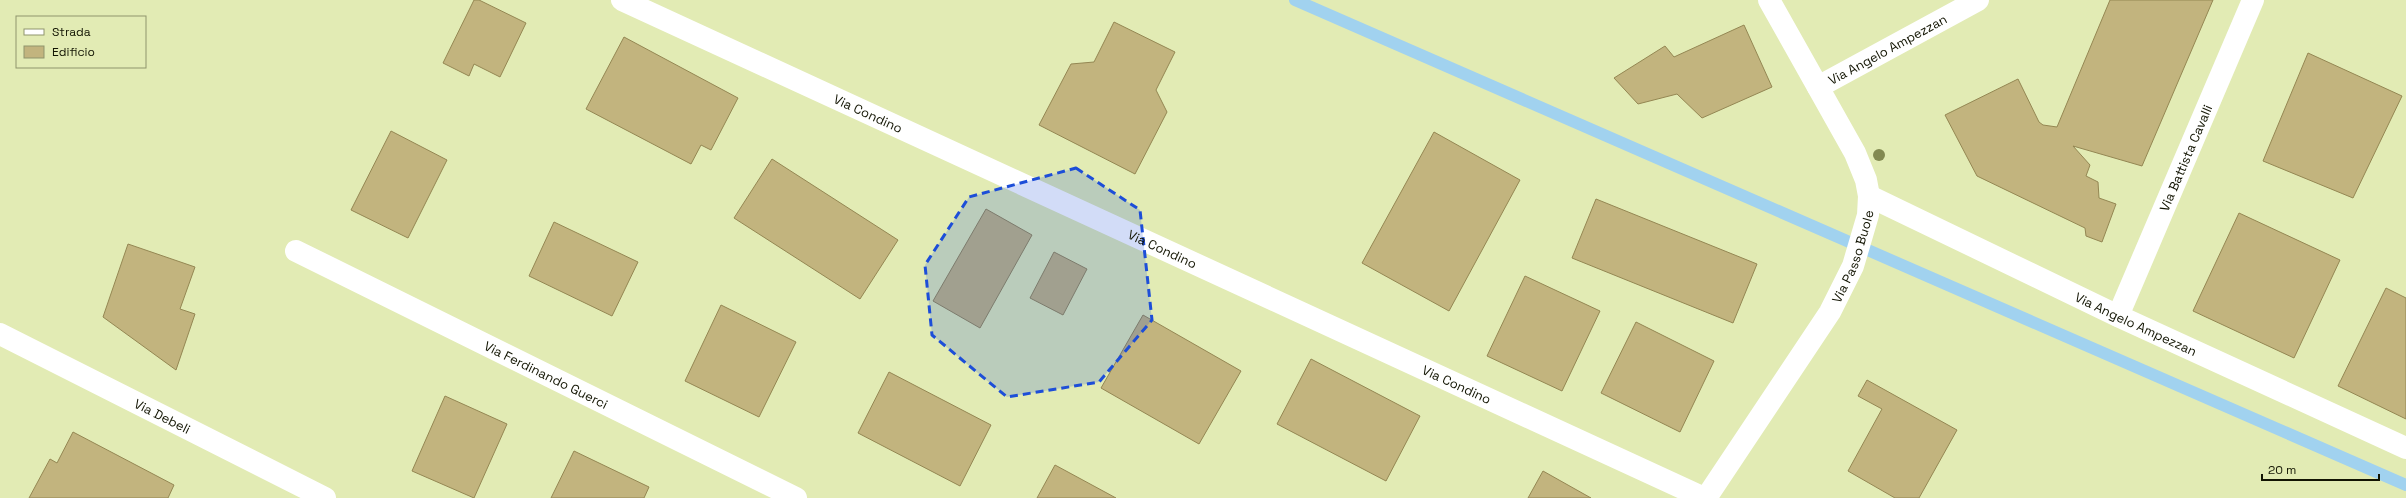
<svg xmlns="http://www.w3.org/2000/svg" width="2406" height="498" viewBox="0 0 2406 498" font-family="'Space Grotesk',sans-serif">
  <rect width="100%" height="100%" fill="#e2ebb4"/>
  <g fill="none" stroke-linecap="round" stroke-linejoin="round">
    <path stroke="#a1d2ef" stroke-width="12" d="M1295,0L2406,485"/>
  </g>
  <path fill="#c2b47e" stroke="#948753" d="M474,0H479L526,23L500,77L474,64L469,76L443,63Z
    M2110,0H2213L2142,166L2073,146L2090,165L2086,176L2098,182L2099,198L2116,204L2102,242L2086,236L2085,228L1977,176L1945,115L2018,79L2039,122L2043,125L2057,127Z
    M1114,22L1175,52L1156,90L1167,112L1135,174L1039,125L1071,64L1094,62Z
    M1744,25L1772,87L1702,118L1677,94L1638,104L1614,78L1665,46L1674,57Z
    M624,37L738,98L711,150L701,145L691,164L586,109Z
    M2308,53L2402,96L2353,198L2263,161Z
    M391,131L447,160L408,238L351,210Z
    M1434,132L1520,180L1449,311L1362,263Z
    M772,159L898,240L860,299L734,218Z
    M1596,199L1757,264L1733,323L1572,258Z
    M986,209L1032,235L980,328L933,301Z
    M2239,213L2340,260L2294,358L2193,311Z
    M554,222L638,262L612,316L529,276Z
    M128,244L195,267L180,309L195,314L176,370L103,317Z
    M1054,252L1087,269L1063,315L1030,298Z
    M1525,276L1600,311L1562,391L1487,356Z
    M2386,288L2406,298V419L2338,386Z
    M721,305L796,342L759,417L685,381Z
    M1143,315L1241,371L1199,444L1101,388Z
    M1636,322L1714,361L1680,432L1601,393Z
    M1311,359L1420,416L1386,481L1277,424Z
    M889,372L991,425L960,486L858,433Z
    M1867,380L1957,430L1919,498H1895L1848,471L1882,409L1858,396Z
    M445,396L507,424L474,498L412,471Z
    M73,432L174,485L168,498H29L50,459L57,463Z
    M574,451L649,487L644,498H551Z
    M1055,465L1116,498H1037Z
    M1543,471L1591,498H1528Z"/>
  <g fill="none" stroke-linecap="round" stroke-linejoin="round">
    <g stroke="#fff" stroke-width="22">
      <path id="s1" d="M622,0L1704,498"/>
      <path id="s2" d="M1818,87L1978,0"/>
      <path id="s3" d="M1869,196L2118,316L2406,448"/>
      <path id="s4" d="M296,251L796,498"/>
      <path id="s5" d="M2118,316L2253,0"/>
      <path id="s6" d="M0,334L325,498"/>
      <path id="s7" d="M1706,498L1830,312L1853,266L1868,215L1869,196L1866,180L1855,153L1769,0"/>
    </g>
  </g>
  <circle fill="#828951" cx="1879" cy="155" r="6"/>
  <path fill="#1d4ed8" fill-opacity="0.2" stroke="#1d4ed8" stroke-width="3" stroke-dasharray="8 5" stroke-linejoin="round" d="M1076,168L1140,210L1152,320L1099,382L1007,397L932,335L925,265L969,197Z"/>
  <g text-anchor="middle" stroke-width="4" stroke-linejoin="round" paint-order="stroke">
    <g font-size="13" fill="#121402" stroke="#e2ebb4">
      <text dy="5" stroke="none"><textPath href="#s2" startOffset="79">Via Angelo Ampezzan</textPath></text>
      <text dy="5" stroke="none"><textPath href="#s1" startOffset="271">Via Condino</textPath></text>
      <text dy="5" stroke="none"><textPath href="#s5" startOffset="172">Via Battista Cavalli</textPath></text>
      <text dy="5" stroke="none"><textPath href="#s1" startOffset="595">Via Condino</textPath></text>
      <text dy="5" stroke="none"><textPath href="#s7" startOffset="284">Via Passo Buole</textPath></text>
      <text dy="5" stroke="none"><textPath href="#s3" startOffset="296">Via Angelo Ampezzan</textPath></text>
      <text dy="5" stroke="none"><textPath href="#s4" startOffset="279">Via Ferdinando Guerci</textPath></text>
      <text dy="5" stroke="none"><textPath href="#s1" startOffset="919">Via Condino</textPath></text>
      <text dy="5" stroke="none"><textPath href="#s6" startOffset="182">Via Debeli</textPath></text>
    </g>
  </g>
  <rect x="16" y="16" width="130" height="52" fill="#e2ebb4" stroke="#8f956d"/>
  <rect x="24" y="29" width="20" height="6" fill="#ffffff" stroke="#8f956d"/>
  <text x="52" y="36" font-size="12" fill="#121402">Strada</text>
  <rect x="24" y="46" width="20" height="12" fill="#c2b47e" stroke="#8f956d"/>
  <text x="52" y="56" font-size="12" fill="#121402">Edificio</text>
  <path d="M2262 474v6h117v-6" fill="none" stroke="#121402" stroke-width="2"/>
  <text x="2268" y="474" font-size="12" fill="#121402" stroke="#e2ebb4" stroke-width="3" paint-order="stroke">20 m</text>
</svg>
